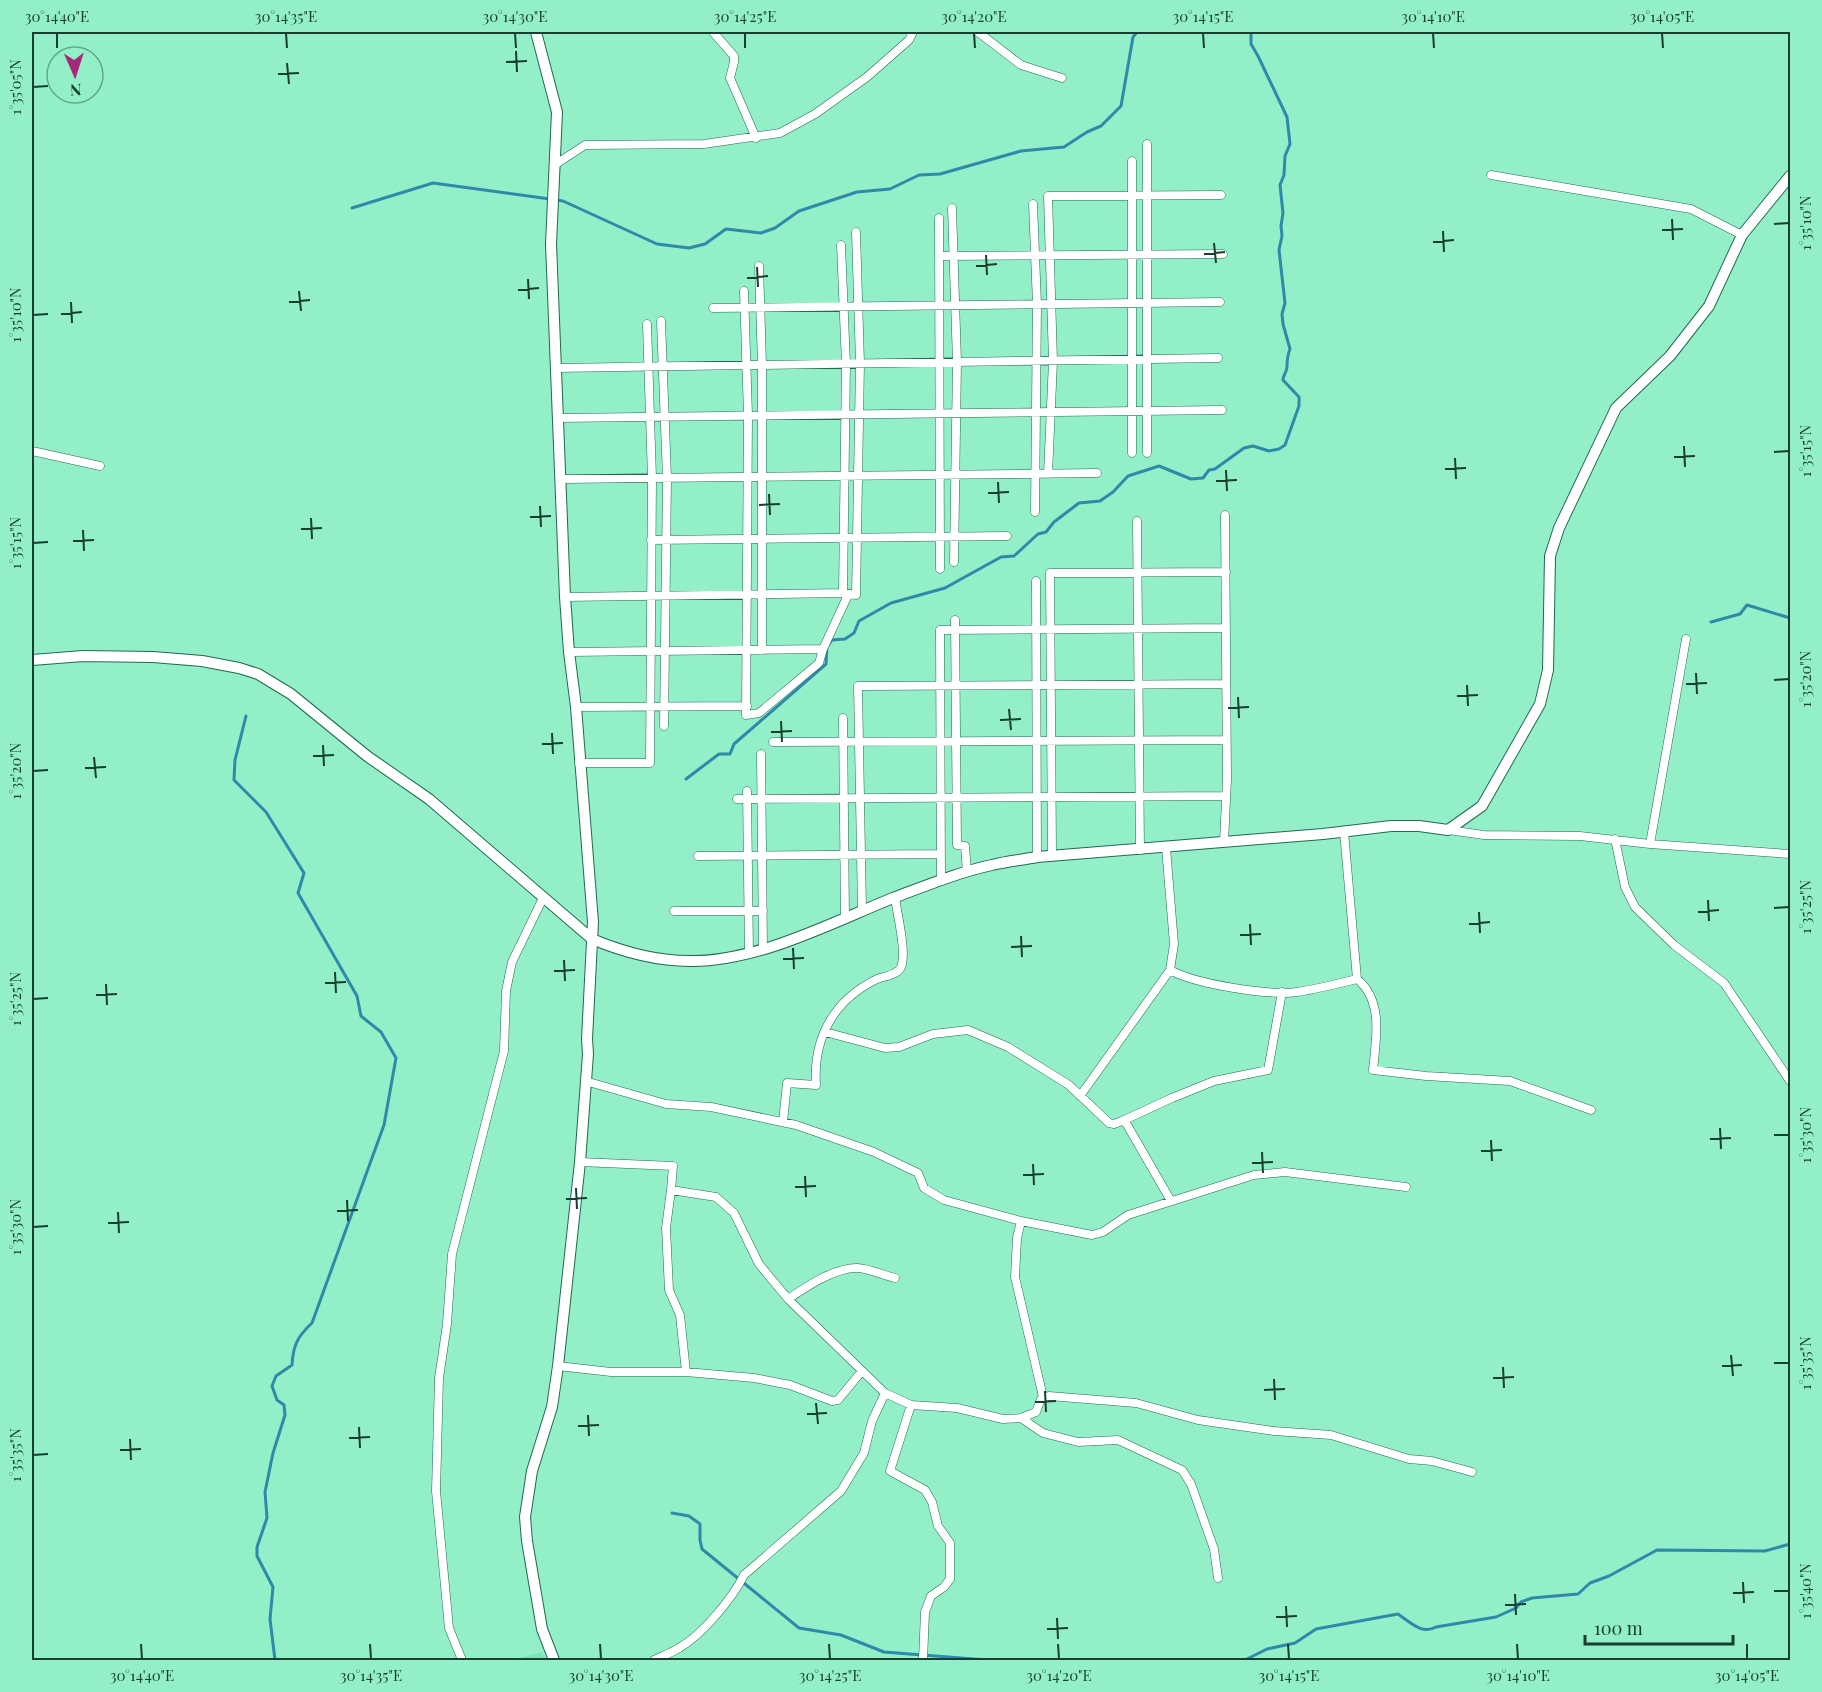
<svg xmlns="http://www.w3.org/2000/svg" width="1822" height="1692" viewBox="0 0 1822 1692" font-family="'Playfair Display',serif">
  <rect width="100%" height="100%" fill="#92efc8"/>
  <path fill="#7de4ba" d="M542,1652L546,1660H510Z"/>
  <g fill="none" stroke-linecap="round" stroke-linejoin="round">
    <path stroke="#2f8aaa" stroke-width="3" d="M556,200L563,201L657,244L689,248L705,244L726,229L761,233L775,228L799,211L857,192L890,189L919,175L940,174L1021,151L1064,147L1087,132L1101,126L1121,106L1133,37L1137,32
      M352,208L433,183L550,199
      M1711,622L1740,614L1747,605L1790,618
      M246,716L235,760L234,780L266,812L304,873L298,893L357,996L361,1016L381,1032L396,1058L384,1125L312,1323C298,1336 293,1345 292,1365L276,1376L272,1386L277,1400L284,1405L285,1415L273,1453L265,1492L267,1518L257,1547V1556L273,1587L270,1619L275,1660
      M686,779L719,754H730L734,744L826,664L827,647L832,640L845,639L854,633L859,621L891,603L945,588L1001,557L1014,556L1038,534L1046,532L1054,522L1079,503L1100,501L1113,492L1128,476L1159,466L1191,479L1203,478L1209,470L1215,469L1244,448L1253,446L1269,451L1279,449L1285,445L1299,406V397L1283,380C1283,375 1287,372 1287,367C1287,360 1287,356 1290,349L1283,324L1282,314L1285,303L1279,250L1282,236L1281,226L1283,213L1280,185L1284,175L1285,156L1290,144L1287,117L1258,56L1251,44V32
      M672,1513L689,1516L700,1524V1540L702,1549L799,1628L841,1635L884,1652L987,1660
      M1245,1660L1267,1649L1295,1643L1316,1629L1398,1614C1410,1622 1422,1635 1436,1627L1496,1617L1516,1608L1521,1602L1532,1598L1578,1594L1590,1583L1609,1576L1657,1550L1765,1551L1790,1544"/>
    <defs>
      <path id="street" d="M713,32L734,56V62L730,78L756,138
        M978,32L1021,65L1062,78
        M1147,144V453
        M1132,161V453
        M556,164L585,145L704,144L780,133L815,114L867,77L909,40L913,32
        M1491,175L1691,209L1742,235
        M1033,204L1037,304L1035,512
        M952,208L957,362L954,562
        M939,218L940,569
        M841,245L846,364L843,593
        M939,256L1223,254
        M759,266L762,365V650
        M744,291L748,415L746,715L759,713L819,663L823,649L848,595
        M713,308L1220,302
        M661,321L667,478L664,726
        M557,368L1218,358
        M559,418L1222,410
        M32,451L100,466
        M1048,474L1053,361L1048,196L1221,195
        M562,479L1097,473
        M1137,521L1140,850
        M651,540L1007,536
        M1036,581L1037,857
        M565,597L843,593L856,595L860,363L856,232
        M955,620L957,845L965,846L967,872
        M569,652L823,649
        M576,707L747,706
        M843,718L845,918
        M773,742L1226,740
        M761,754L763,949
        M579,763H650L652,478L647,324
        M747,791L749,954
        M737,799L1226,796
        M1448,830L1484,835L1580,836L1650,844L1790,854
        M1344,832L1357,979C1384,1001 1376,1039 1373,1070L1426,1076L1510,1081L1591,1110
        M1615,839L1625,887L1635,907L1674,945L1724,983L1790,1081
        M1224,842L1227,779L1225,515
        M1650,844L1686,639
        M1052,855L1050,573L1226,572
        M698,856L941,854
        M941,881L940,630L1226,628
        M674,911H763
        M862,911L858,686L1226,684
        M1170,970C1195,984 1269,996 1297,992C1317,989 1337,984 1357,979
        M825,1032L885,1048L899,1047L933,1034L968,1030L1008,1047L1069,1085L1109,1123L1114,1124L1122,1121L1126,1123L1171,1201
        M585,1081L666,1104L711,1107L796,1125L874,1152L918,1173L924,1188L944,1200L1021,1221L1092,1235L1103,1232L1128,1215L1254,1175L1285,1172L1406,1187
        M1080,1096L1170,970L1174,944L1166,848
        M1122,1121L1172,1098L1214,1081L1268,1070L1282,992
        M783,1122L787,1083L816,1085C813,1037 834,1000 877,979C884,976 898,975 901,967C907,952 897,914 895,897
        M580,1162L673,1166L671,1190L716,1197L734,1213L759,1264L788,1299L885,1393L911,1405L957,1408L1003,1419L1021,1418L1036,1412L1041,1399L1049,1396L1136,1403L1198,1420L1274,1431L1331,1435L1409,1459L1432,1461L1472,1472
        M671,1190L666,1228L669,1290L680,1315L686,1372
        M1021,1221L1017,1238L1015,1277L1043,1397
        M788,1299C806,1287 835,1267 858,1268C870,1269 883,1275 895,1278
        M558,1366L611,1372H686L754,1378L790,1385L832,1401L838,1400L862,1371
        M911,1405L890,1471L925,1490L932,1502L938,1526L950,1543V1579L944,1587L931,1596L925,1612L923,1660
        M1021,1418L1043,1433L1078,1442L1118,1440L1182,1470L1191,1484L1214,1549L1218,1578
        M462,1660L449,1628L436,1491L439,1378L447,1324L452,1254L504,1051L506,991L512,962L543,898
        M654,1660C662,1656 671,1653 679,1648C702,1635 732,1599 744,1575L841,1491L864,1453L872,1421L885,1393"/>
      <path id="secondary" d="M536,32L557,112L551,244L565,597L569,652L576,707L593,922L587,1039L588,1054L580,1162L558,1366L552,1407L532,1471L525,1517L527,1541L542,1629L554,1660
        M32,660L83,656L153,657L202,661L239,668L258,674L291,694L367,756L429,799L592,939C623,952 656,961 690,961C757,962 831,923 893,898C925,886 959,872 992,865C1007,861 1022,860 1037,857L1323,834L1391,826H1419L1448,830L1482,806L1540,704L1548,670L1550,556L1559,528L1616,408L1670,356L1709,306L1742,235L1790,176"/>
    </defs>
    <use href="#street" stroke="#206a50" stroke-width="9"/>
    <use href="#secondary" stroke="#206a50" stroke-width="12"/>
    <use href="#street" stroke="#fff" stroke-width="8"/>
    <use href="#secondary" stroke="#fff" stroke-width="10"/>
  </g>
  <path fill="none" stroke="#173e2f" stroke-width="2" d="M57,33V48M286,33L287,48M515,33L516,48M745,33V48M974,33L975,48M1203,33L1204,48M1433,33L1434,48M1662,33L1663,48M516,51L517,72M506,62L527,61M287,63L289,84M278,74L299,73M33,87L48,86M1672,219L1673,240M1774,224L1789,223M1662,230L1683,229M1443,231L1444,252M1433,242L1454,240M1214,243L1216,263M1204,254L1225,252M986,255L987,275M976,266L997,264M757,267L758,287M747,278L768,276M528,279L529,299M518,290L539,288M299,291L301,311M71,302L72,323M289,302L310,300M61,314L82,312M33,315L48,314M1684,446L1685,467M1774,452L1789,451M1674,457L1695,456M1455,458L1456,479M1445,469L1466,468M1226,470L1227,491M1216,481L1237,480M998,482L999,503M988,493L1009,492M769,494L770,515M759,505L780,504M540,506L541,527M530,517L551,516M311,518L312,539M301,529L322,528M83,530L84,551M73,541L94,540M33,543L48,542M1696,673L1697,694M1774,680L1789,679M1686,684L1707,683M1467,685L1468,706M1457,696L1478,695M1238,697L1239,718M1228,708L1249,707M1009,709L1011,730M1000,720L1021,719M781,721L782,742M771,732L792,731M552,733L553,754M542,744L563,743M323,745L324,766M313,756L334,755M94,757L96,778M85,768L106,767M33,771L48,770M1708,900L1709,921M1774,908L1789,907M1479,912L1480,933M1698,912L1719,910M1250,924L1251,945M1469,924L1490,922M1240,935L1261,934M1021,936L1022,957M1011,947L1032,946M793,948L794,969M783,959L804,958M564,960L565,981M554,971L575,970M335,972L336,993M325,983L346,982M106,984L107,1005M96,995L117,994M33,999L48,998M1720,1128L1721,1149M1774,1135H1789M1710,1139L1731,1138M1491,1140L1492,1161M1481,1151L1502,1150M1262,1152L1263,1173M1252,1163L1273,1162M1033,1164L1034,1185M1023,1175L1044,1174M805,1176L806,1197M795,1187L816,1186M576,1188L577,1209M566,1199L587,1198M347,1200L348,1221M337,1211L358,1210M118,1212L119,1233M108,1223L129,1222M33,1227L48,1226M1731,1355L1733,1376M1774,1363H1789M1722,1366L1742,1365M1503,1367L1504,1388M1493,1378L1514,1377M1274,1379L1275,1400M1264,1390L1285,1389M1045,1391L1046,1412M1035,1402L1056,1401M816,1403L818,1424M807,1414L827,1413M588,1415L589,1436M578,1426L599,1425M359,1427L360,1448M349,1438L370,1437M130,1439L131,1460M120,1450L141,1449M33,1455L48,1454M1743,1582L1744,1603M1774,1591H1789M1733,1593L1754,1592M1515,1594L1516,1615M1505,1605L1526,1604M1286,1606L1287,1627M1276,1617L1297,1616M1057,1618L1058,1639M1047,1629L1068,1628M141,1644L142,1659M370,1644L371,1659M600,1644L601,1659M829,1644L830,1659M1058,1644L1059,1659M1288,1644L1289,1659M1517,1644L1518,1659M1747,1644V1659"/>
  <rect width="1822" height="1692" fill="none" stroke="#92efc8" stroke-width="66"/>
  <g transform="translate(75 75) rotate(177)"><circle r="28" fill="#92efc8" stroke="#61a88b" stroke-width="1.5"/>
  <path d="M0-4.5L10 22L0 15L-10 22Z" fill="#a6297a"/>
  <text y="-9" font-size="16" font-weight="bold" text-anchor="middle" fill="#173e2f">N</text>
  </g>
  <path d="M1585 1635v9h148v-9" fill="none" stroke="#173e2f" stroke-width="3"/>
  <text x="1594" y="1635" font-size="18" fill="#173e2f" stroke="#92efc8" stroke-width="4.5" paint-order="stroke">100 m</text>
  <rect x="33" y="33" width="1756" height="1626" fill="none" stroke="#173e2f" stroke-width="2"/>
  <g font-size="15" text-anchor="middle" fill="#173e2f">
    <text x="57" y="22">30°14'40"E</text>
    <text x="286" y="22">30°14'35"E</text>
    <text x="515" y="22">30°14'30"E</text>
    <text x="745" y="22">30°14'25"E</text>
    <text x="974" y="22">30°14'20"E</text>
    <text x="1203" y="22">30°14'15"E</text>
    <text x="1433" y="22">30°14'10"E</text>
    <text x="1662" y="22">30°14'05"E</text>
    <text transform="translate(16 87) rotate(-90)" y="5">1°35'05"N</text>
    <text transform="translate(1806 223) rotate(-90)" y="5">1°35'10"N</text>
    <text transform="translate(16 315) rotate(-90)" y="5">1°35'10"N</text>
    <text transform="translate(1806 451) rotate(-90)" y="5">1°35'15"N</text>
    <text transform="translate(16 543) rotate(-90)" y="5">1°35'15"N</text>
    <text transform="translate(1806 679) rotate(-90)" y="5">1°35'20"N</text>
    <text transform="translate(16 771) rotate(-90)" y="5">1°35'20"N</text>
    <text transform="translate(1806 907) rotate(-90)" y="5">1°35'25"N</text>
    <text transform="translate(16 999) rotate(-90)" y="5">1°35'25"N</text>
    <text transform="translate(1806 1135) rotate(-90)" y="5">1°35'30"N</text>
    <text transform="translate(16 1227) rotate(-90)" y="5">1°35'30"N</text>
    <text transform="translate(1806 1363) rotate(-90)" y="5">1°35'35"N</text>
    <text transform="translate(16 1455) rotate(-90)" y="5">1°35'35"N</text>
    <text transform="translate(1806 1591) rotate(-90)" y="5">1°35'40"N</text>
    <text x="142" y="1681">30°14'40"E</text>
    <text x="371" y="1681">30°14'35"E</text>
    <text x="601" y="1681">30°14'30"E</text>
    <text x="830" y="1681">30°14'25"E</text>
    <text x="1059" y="1681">30°14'20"E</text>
    <text x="1289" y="1681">30°14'15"E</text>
    <text x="1518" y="1681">30°14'10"E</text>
    <text x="1747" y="1681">30°14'05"E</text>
  </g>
</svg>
